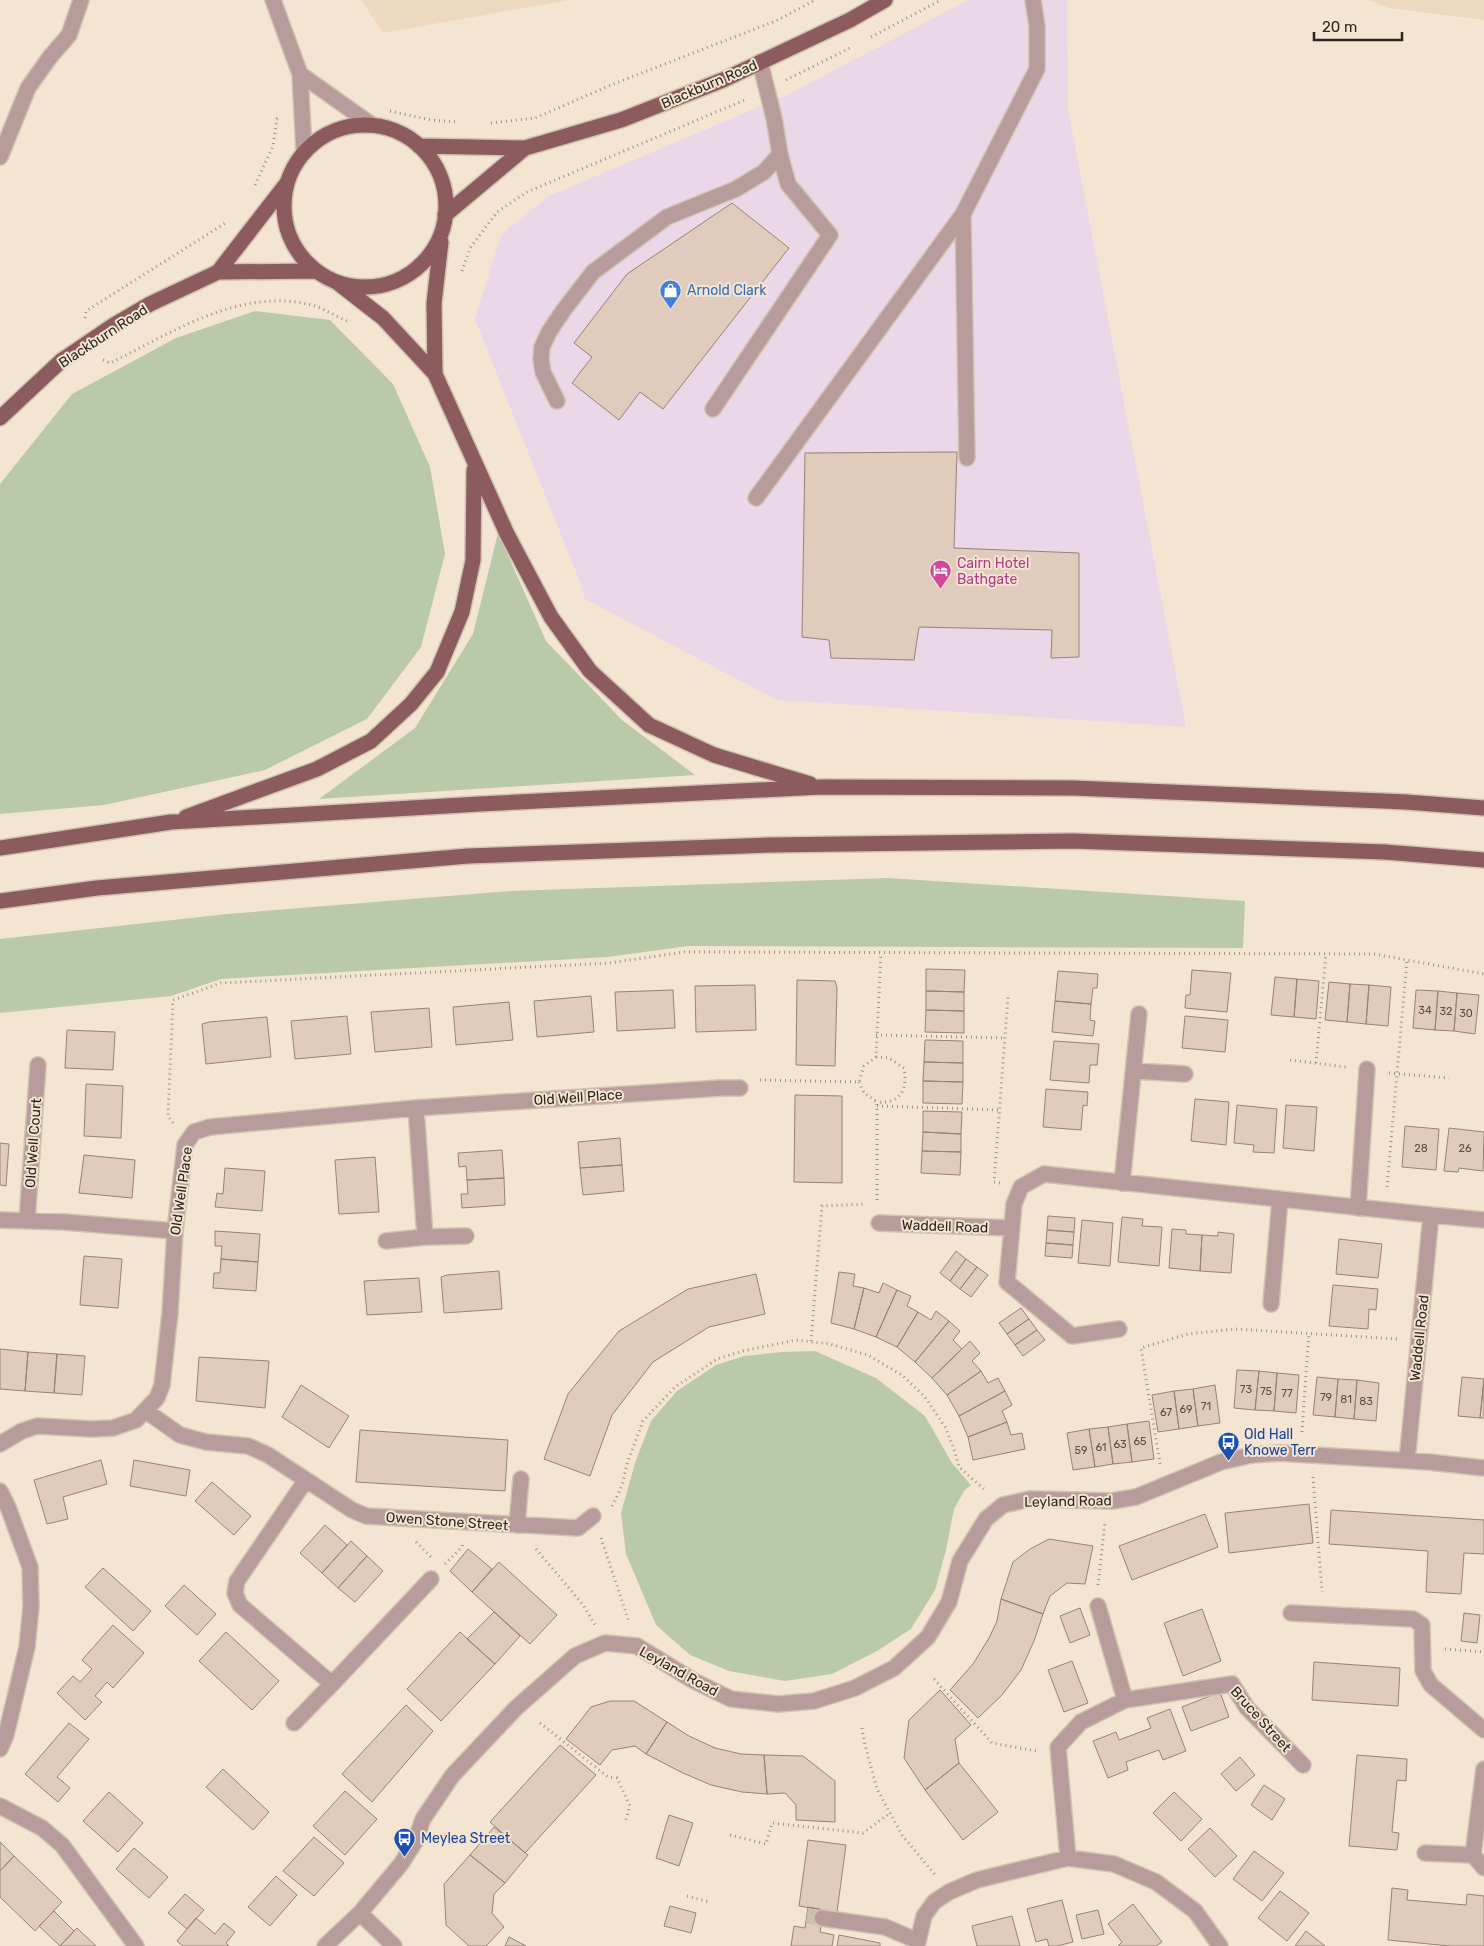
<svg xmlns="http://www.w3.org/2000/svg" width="1484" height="1946" viewBox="0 0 1484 1946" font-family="Rubik,sans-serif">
  <rect width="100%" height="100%" fill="#f4e5d2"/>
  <path fill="#ead7e7" d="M968,0H1067L1068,109L1186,727L777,700L585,599L580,582L475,319L501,235L549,196L787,95Z"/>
  <path fill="#edd9bf" d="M361,0H569L383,33Z
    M1368,0H1484V20L1389,8Z"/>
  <path fill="#bacaa9" d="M255,311L330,320L393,384L430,467L445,554L421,647L367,719L265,770L104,805L0,814V484L72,394L176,338Z
    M498,533L546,641L622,720L695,775L319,799L415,728L473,634Z
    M888,878L1245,901L1243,948L688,946L608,957L221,979L171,996L0,1013V939L227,914L511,891Z
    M815,1351L876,1378L925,1416L952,1463L971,1485L964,1491L954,1509L946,1550L935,1590L911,1629L877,1651L832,1674L785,1681L729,1671L690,1655L656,1625L626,1554L621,1513L635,1463L651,1421L677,1391L716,1365L744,1356L782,1352Z"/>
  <path fill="#e0cbbd" stroke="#978376" d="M732,203L789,248L663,409L640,392L619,420L572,383L592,357L574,343L627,274Z
    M957,452L954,548L1079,553V657L1051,658L1052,630L919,627L914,660L831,658L829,640L802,637L805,453Z
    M926,969L965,970L964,992L926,991Z
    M1192,970L1231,973L1227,1012L1185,1008L1186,995H1190Z
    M1058,971L1098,974L1097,988H1093L1091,1004L1055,1001Z
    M1275,977L1297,979L1294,1017L1271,1015Z
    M1297,979L1319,981L1316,1019L1294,1017Z
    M797,980L835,981L837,988L835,1066L796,1065Z
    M1329,982L1350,984L1347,1022L1325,1020Z
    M1350,984L1369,985L1366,1024L1347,1022Z
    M755,985L756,1030L696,1032L695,986Z
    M1369,985L1391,987L1388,1026L1366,1024Z
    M673,990L675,1028L617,1031L615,992Z
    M1416,990L1438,991L1435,1030L1413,1028Z
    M926,991L964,992V1011L926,1010Z
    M1438,991L1457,993L1454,1031L1435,1030Z
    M1457,993L1479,995L1475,1034L1454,1031Z
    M591,996L594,1032L537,1037L534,1001Z
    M1055,1001L1091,1004L1090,1020L1095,1021L1093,1036L1052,1032Z
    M509,1002L513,1040L456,1045L453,1007Z
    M429,1008L432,1047L375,1052L371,1012Z
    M926,1010L964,1011V1033L925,1032Z
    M347,1016L351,1054L295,1059L291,1021Z
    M1185,1016L1228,1020L1225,1052L1182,1048Z
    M267,1017L271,1057L206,1064L202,1024L209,1022Z
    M67,1030L115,1032L113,1070L65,1068Z
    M925,1040L963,1041V1063L924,1062Z
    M1054,1041L1099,1044L1097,1065H1090L1089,1083L1050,1080Z
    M924,1062L963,1063V1082L923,1081Z
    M923,1081L963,1082L962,1104L923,1103Z
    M86,1084L123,1086L121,1138L84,1136Z
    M1046,1089L1088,1092L1087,1106L1083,1105L1081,1130L1043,1127Z
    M795,1095L842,1096V1183L794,1182Z
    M1195,1099L1229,1102L1226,1145L1191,1141Z
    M1237,1105L1277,1109L1274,1153L1253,1152L1254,1145L1234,1143Z
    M1286,1105L1317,1107L1314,1151L1283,1148Z
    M923,1111L962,1112L961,1134L923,1132Z
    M1405,1126L1439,1129L1436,1170L1402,1167Z
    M1449,1128L1484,1132L1483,1171L1459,1168L1458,1172L1444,1171Z
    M923,1132L961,1134V1152L922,1151Z
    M620,1138L622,1165L580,1168L578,1142Z
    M0,1143L9,1144L6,1186L0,1185Z
    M502,1150L504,1178L467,1180L466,1166L459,1167L458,1153Z
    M922,1151L961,1152L960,1175L921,1173Z
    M84,1155L135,1160L132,1198L79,1193Z
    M375,1157L379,1212L339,1214L335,1160Z
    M622,1165L624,1191L583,1195L580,1168Z
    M225,1168L265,1171L262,1211L215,1207L217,1193L223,1194Z
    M504,1178L505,1205L462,1208L461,1194H468L467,1180Z
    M1048,1216L1075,1218L1074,1232L1047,1230Z
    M1122,1217L1143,1219L1142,1226L1162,1227L1159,1266L1118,1262Z
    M1082,1220L1113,1223L1110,1266L1078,1263Z
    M1172,1229L1186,1230V1234L1202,1235L1200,1271L1169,1268Z
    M1047,1230L1074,1232L1073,1245L1046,1243Z
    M215,1231L260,1234L258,1262L221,1259L222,1246H215Z
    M1218,1232L1234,1234L1231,1273L1200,1271L1202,1235L1218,1236Z
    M1339,1239L1382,1244L1378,1278L1336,1274Z
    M1046,1243L1073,1245L1072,1258L1045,1256Z
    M956,1251L966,1259L950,1281L940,1273Z
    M84,1256L122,1259L118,1308L80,1305Z
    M221,1259L258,1262L256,1291L213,1288L214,1273H220Z
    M966,1259L977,1267L960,1289L950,1281Z
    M977,1267L988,1275L971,1297L960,1289Z
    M499,1271L502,1309L444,1313L441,1277L447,1275Z
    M839,1272L855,1274L853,1286L864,1288L854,1329L831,1323Z
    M756,1274L765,1314L709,1327L653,1362L612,1415L590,1476L544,1459L568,1394L619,1331L688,1289Z
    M419,1278L422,1312L367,1315L364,1281Z
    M883,1283L897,1290L876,1337L854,1329L864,1288L879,1293Z
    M1333,1285L1378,1289L1376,1310L1369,1309L1368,1329L1329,1326Z
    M897,1290L911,1296L907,1306L918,1312L897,1347L876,1337Z
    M1021,1308L1029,1319L1007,1334L999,1323Z
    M936,1311L949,1321L915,1362L897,1347L918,1312L931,1320Z
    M1029,1319L1037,1330L1015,1345L1007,1334Z
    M949,1321L960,1331L953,1340L962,1349L932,1378L915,1362Z
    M1037,1330L1045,1340L1023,1356L1015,1345Z
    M970,1341L980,1353L972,1361L981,1371L947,1395L932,1378Z
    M0,1349L28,1352L25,1391L0,1389Z
    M28,1352L57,1354L54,1393L25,1391Z
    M57,1354L85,1356L82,1395L54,1393Z
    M199,1357L269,1361L265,1408L196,1401Z
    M1237,1370L1259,1371L1255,1410L1234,1408Z
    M981,1371L988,1383L998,1378L1005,1391L959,1416L947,1395Z
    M1259,1371L1277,1373L1274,1411L1255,1410Z
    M1277,1373L1299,1375L1296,1413L1274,1411Z
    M1317,1377L1338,1379L1335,1417L1313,1415Z
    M1462,1377L1484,1379L1480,1418L1458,1416Z
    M1338,1379L1357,1380L1354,1419L1335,1417Z
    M1484,1379V1418H1480Z
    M1357,1380L1379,1383L1376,1421L1354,1419Z
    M301,1385L349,1416L329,1448L282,1417Z
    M1215,1385L1220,1423L1198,1426L1193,1389Z
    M1193,1389L1198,1426L1179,1429L1174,1391Z
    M1005,1391L1012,1405L1002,1411L1007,1422L968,1437L959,1416Z
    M1174,1391L1179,1429L1158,1432L1152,1395Z
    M1149,1421L1154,1459L1132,1462L1127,1424Z
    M1007,1422L1011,1435L1022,1433L1025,1449L973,1460L968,1437Z
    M1127,1424L1132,1462L1113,1464L1108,1427Z
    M1108,1427L1113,1464L1095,1467L1089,1429Z
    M1089,1429L1095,1467L1073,1470L1067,1433Z
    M360,1430L508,1440L505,1491L356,1482Z
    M101,1460L107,1484L63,1497L68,1519L47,1524L34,1480Z
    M134,1460L190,1470L186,1496L130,1486Z
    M212,1482L251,1516L234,1535L195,1501Z
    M1309,1504L1313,1543L1229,1553L1225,1513Z
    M1331,1510L1484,1520V1554L1464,1553L1461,1594L1426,1592L1428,1551L1329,1544Z
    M1205,1514L1218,1547L1132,1580L1119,1546Z
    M325,1525L347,1545L322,1573L300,1553Z
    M1049,1539L1093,1546L1085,1584L1067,1583L1050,1596L1043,1614L1001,1599L1013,1562L1030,1549Z
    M351,1541L367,1556L338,1588L322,1573Z
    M468,1549L492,1569L472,1592L450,1571Z
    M367,1556L383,1571L355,1602L338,1588Z
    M499,1562L557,1615L530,1644L472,1592Z
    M103,1568L151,1611L133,1631L85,1587Z
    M184,1585L216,1614L197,1635L165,1606Z
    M1001,1599L1043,1614L1034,1641L1021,1670L1002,1695L978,1718L950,1690L973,1664L989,1638L997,1621Z
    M1080,1608L1090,1635L1070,1643L1060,1616Z
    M1202,1609L1221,1661L1183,1676L1164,1623Z
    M494,1612L520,1636L495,1664L467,1639Z
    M1464,1613L1480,1615L1477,1643L1461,1641Z
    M113,1625L144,1653L113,1688L107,1682L95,1696L102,1702L85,1720L57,1693L73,1676L80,1682L92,1669L82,1660Z
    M226,1632L279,1681L252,1710L199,1661Z
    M460,1632L495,1664L441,1721L407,1689Z
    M1072,1661L1088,1703L1064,1712L1048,1670Z
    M1314,1662L1400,1668L1398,1706L1312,1700Z
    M940,1690L971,1725L955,1739L959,1763L925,1790L904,1758L909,1720Z
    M1220,1692L1229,1717L1191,1731L1182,1707Z
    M610,1701H634L667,1722L646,1754L635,1746L612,1750L600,1765L566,1739L591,1707Z
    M406,1705L433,1731L372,1802L342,1774Z
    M1170,1709L1186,1751L1163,1760L1159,1750L1126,1762L1128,1770L1108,1778L1093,1741L1116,1732L1119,1740L1151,1728L1147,1718Z
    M667,1722L689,1736L715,1748L741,1754L764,1755L767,1794L742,1792L711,1785L683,1773L646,1754Z
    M69,1723L89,1739L57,1777L70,1788L58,1802L25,1774Z
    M560,1745L596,1775L525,1853L490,1822Z
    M764,1755L803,1756L835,1781V1822L796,1820V1805L785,1793L767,1794Z
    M1357,1755L1407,1759L1406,1781L1397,1780L1392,1832L1399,1833L1397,1850L1349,1846Z
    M1240,1757L1255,1775L1236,1791L1221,1774Z
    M959,1763L998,1812L963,1840L925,1790Z
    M223,1769L269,1812L253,1830L206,1787Z
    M1264,1785L1285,1799L1272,1820L1251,1805Z
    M345,1791L377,1819L345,1855L313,1826Z
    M109,1792L143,1823L118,1852L83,1821Z
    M1174,1792L1202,1819L1181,1841L1153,1813Z
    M669,1815L693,1823L679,1866L656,1858Z
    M494,1827L528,1855L505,1883L470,1855Z
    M1210,1828L1237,1856L1215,1877L1188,1849Z
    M314,1837L344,1863L314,1896L283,1871Z
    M808,1840L846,1845L837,1912L799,1906Z
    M0,1842L14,1856L0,1871Z
    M134,1848L168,1877L149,1898L116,1869Z
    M1254,1851L1284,1873L1262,1901L1233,1879Z
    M470,1855L505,1883L494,1894L492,1913L504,1927L486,1946H469L446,1925L444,1884Z
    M14,1856L62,1902L35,1931L0,1897V1871Z
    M276,1876L297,1895L270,1926L248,1907Z
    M1392,1888L1408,1890L1407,1900L1466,1905L1467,1894L1484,1896V1946H1450L1388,1940Z
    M1280,1891L1309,1913L1287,1941L1258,1918Z
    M185,1894L204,1910L187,1929L168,1913Z
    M1062,1900L1073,1942L1057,1946H1049L1047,1939L1036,1942L1027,1909Z
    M1133,1904L1162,1942L1156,1946H1118L1122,1942L1108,1924Z
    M670,1906L696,1913L691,1933L664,1926Z
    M808,1907L824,1910L820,1932L834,1935L832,1946H791L794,1926L805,1928Z
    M1098,1910L1104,1934L1082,1939L1076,1915Z
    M54,1911L74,1931L60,1946L39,1926Z
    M1012,1916L1020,1946H977L972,1926Z
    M196,1918L215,1934L224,1923L235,1932L226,1943L229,1946H183L177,1941Z
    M77,1928L96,1946H60Z
    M1306,1931L1325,1946H1295Z
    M839,1935L880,1943V1946H837Z
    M509,1937L526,1946H505Z"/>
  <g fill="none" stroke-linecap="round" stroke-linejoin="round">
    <path stroke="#ccbfae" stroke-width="15" stroke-dasharray="15 8" stroke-linecap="butt" d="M807,1916L822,1918"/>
    <defs>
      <path id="minor" d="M273,0L300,74L304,152
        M300,74L372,125
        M0,157L28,88L50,57L69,35L81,0
        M557,401L543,372L541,359L542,347L549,332L563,311L593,272L667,217L736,189L764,172L780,154
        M713,409L830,235L788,184L780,154L774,118L760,62
        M967,458L963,214L1037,69V26L1033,0
        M756,498L963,214
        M1134,1071L1185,1074
        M416,1108L425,1237L466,1236
        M1122,1183L1139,1014
        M1358,1208L1367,1069
        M0,1220L65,1222L175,1231
        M27,1221L38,1065
        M879,1223L1012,1228
        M386,1241L425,1237
        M1271,1304L1280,1199
        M1119,1329L1072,1336L1007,1282L1014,1204L1021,1187L1044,1174L1431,1215
        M146,1411L180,1435L206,1442L248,1446L268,1455L352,1510L366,1516L578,1528L593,1516
        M0,1444L22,1431L37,1426L92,1429L113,1428L136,1420L157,1398L162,1385L170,1313L175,1231L185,1145L194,1132L210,1127L416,1108L721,1088H740
        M1407,1461L1431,1215L1484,1220
        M306,1480L237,1581L235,1593L240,1605L332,1684L431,1579
        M0,1491L8,1507L30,1567L31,1607L27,1647L6,1735L0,1749
        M517,1525L521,1479
        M1098,1606L1125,1700
        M1291,1613L1413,1619L1422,1625L1423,1671L1431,1685L1484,1730
        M294,1723L332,1684
        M1484,1769L1473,1855L1484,1868
        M0,1806L42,1828L62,1845L136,1946
        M1425,1853L1473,1855
        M1068,1858L1058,1747L1081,1722L1125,1700L1232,1684L1247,1708L1303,1765
        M360,1913L394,1946
        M822,1918L885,1927L918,1941
        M325,1946L360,1913L401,1864L415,1842L423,1819L452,1776L516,1708L575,1656L605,1643L637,1646L694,1681L731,1699L778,1704L814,1701L855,1688L894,1668L928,1637L949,1602L960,1561L986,1519L1003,1505L1030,1499L1112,1501L1136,1497L1221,1462L1252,1455L1279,1453L1429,1462L1484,1468
        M917,1946L924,1916L934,1902L949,1892L977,1880L1068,1858L1114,1864L1156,1882L1195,1911L1220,1946"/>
      <path id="major" d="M284 206a81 81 0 1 1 162 0a81 81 0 1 1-162 0Z
        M419,146L525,148L621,120L723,80L850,20L885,0
        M445,215L525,148
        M218,272L287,183
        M338,283L383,318L435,374L507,534L551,617L590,671L649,725L714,755L810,784
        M435,374L434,303L441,242
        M0,418L61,361L114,325L150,304L218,272L316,271
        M186,817L317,769L371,741L411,704L437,672L462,612L473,560L474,470
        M0,848L171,822L480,804L821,787L1073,788L1406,802L1484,808
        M0,901L97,888L468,856L769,845L1073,841L1385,852L1484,860"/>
    </defs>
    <use href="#minor" stroke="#d0c3b2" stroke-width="18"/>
    <use href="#major" stroke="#d0c3b2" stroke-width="18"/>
    <path stroke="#9d9284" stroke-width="3" stroke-dasharray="1 4" stroke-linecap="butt" d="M871,37L941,0
      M786,80L852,47
      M390,111L431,120L458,122
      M491,123L535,118L611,85L778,20L815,0
      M255,185L273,146L277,119L280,118
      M462,271L470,248L497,212L527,192L747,99
      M85,318L86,311L227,222
      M103,360L110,363C172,333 242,285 315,306C326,310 338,317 349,322
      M876,1035L1005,1038
      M876,1057L889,1058L904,1068C908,1089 901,1104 877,1102
      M1290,1060L1346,1067
      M1316,1063L1326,954
      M1389,1073L1449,1078
      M760,1080L859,1082L864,1066L876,1057L881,953
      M859,1082L864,1093L877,1102V1201
      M877,1106L1000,1110
      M173,1123L168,1116L173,1000L221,983L609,963L685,952L1374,954L1484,974
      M1000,1183L994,1182L1008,996
      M1387,1187L1407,960
      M811,1341L822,1206L866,1204
      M1302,1432L1309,1333
      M1160,1464L1141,1348L1188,1334L1235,1329L1398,1339
      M1313,1477L1322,1592
      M612,1506L622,1486L627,1464L643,1421L675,1387L717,1359L743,1351L796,1340L830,1344L868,1355L902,1375L925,1397L945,1427L954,1449L959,1467L985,1490
      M601,1538L629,1622
      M416,1542L431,1557
      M536,1549L584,1606L595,1625
      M445,1564L462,1547L463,1542
      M1098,1585L1105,1522
      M1445,1649L1484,1652
      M934,1679L992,1743L1037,1751
      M540,1723L608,1777L617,1778L630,1806L625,1823
      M862,1728L865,1745L877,1789L902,1835L936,1876
      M730,1835L766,1844L772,1823L863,1833L890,1813
      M687,1896L709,1902"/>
    <use href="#minor" stroke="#b89b9b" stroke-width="15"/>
    <use href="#major" stroke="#8c5b5d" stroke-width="15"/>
  </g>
  <defs>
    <symbol id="shop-pin" viewBox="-11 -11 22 30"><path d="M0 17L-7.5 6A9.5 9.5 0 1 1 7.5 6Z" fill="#3f7fe0" stroke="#f4e5d2"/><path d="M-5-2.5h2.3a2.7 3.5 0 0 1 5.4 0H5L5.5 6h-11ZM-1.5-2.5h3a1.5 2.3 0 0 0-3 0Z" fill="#fff"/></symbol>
    <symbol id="hotel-pin" viewBox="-11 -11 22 30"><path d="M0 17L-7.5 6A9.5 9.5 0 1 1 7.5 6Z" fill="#d1479c" stroke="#f4e5d2"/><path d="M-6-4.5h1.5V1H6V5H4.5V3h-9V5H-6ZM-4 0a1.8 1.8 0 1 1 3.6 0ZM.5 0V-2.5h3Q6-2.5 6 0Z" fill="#fff"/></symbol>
    <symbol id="bus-pin" viewBox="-11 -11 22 30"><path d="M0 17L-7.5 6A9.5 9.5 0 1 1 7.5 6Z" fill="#1a4fb4" stroke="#f4e5d2"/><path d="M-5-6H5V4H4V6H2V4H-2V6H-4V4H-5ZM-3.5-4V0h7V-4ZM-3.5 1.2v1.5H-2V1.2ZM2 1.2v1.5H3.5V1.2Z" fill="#fff"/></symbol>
  </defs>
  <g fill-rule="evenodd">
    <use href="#shop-pin" x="658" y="278" width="25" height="34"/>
    <use href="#hotel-pin" x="928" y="558" width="25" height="34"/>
    <use href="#bus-pin" x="1216" y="1430" width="25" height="34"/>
    <use href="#bus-pin" x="392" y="1826" width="25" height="34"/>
  </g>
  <g text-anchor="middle" stroke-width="4" stroke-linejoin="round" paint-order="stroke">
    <g font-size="11" fill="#584f46">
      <text x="1425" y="1014">34</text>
      <text x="1446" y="1015">32</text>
      <text x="1466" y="1017">30</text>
      <text x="1421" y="1152">28</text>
      <text x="1465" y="1152">26</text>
      <text x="1246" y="1393">73</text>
      <text x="1266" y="1395">75</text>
      <text x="1287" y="1397">77</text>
      <text x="1326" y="1401">79</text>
      <text x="1346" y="1403">81</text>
      <text x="1366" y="1405">83</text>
      <text x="1206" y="1410">71</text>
      <text x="1186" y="1413">69</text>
      <text x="1166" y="1416">67</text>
      <text x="1140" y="1445">65</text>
      <text x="1120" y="1448">63</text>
      <text x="1101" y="1451">61</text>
      <text x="1081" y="1454">59</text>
    </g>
    <g font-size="14" fill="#2b261f" stroke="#f4e5d2">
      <text transform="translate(709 84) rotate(-23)" y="5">Blackburn Road</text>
      <text transform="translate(103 336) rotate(-33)" y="5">Blackburn Road</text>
      <text transform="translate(578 1097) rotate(-4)" y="5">Old Well Place</text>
      <text transform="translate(33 1143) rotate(-86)" y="5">Old Well Court</text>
      <text transform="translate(181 1191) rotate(-82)" y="5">Old Well Place</text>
      <text transform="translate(945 1226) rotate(2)" y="5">Waddell Road</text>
      <text transform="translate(1419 1338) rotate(-84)" y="5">Waddell Road</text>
      <text transform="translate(1068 1501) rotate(-1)" y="5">Leyland Road</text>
      <text transform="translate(447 1521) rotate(4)" y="5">Owen Stone Street</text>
      <text transform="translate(679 1671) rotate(29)" y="5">Leyland Road</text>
      <text transform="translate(1261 1719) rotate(48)" y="5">Bruce Street</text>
    </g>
    <g font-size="14" fill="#366cbe" stroke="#f4e5d2" text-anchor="start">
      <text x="687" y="295">Arnold Clark</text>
    </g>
    <g font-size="14" fill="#b23c85" stroke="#f4e5d2" text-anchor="start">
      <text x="957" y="568">Cairn Hotel<tspan x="957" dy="16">Bathgate</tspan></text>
    </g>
    <g font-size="14" fill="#164399" stroke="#f4e5d2" text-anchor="start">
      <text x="1244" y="1439">Old Hall<tspan x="1244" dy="16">Knowe Terr</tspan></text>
      <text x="421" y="1843">Meylea Street</text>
    </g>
  </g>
  <path d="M1314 32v8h88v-8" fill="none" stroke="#2b261f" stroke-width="2.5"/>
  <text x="1322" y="32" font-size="15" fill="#2b261f" stroke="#f4e5d2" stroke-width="4" paint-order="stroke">20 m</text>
</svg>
